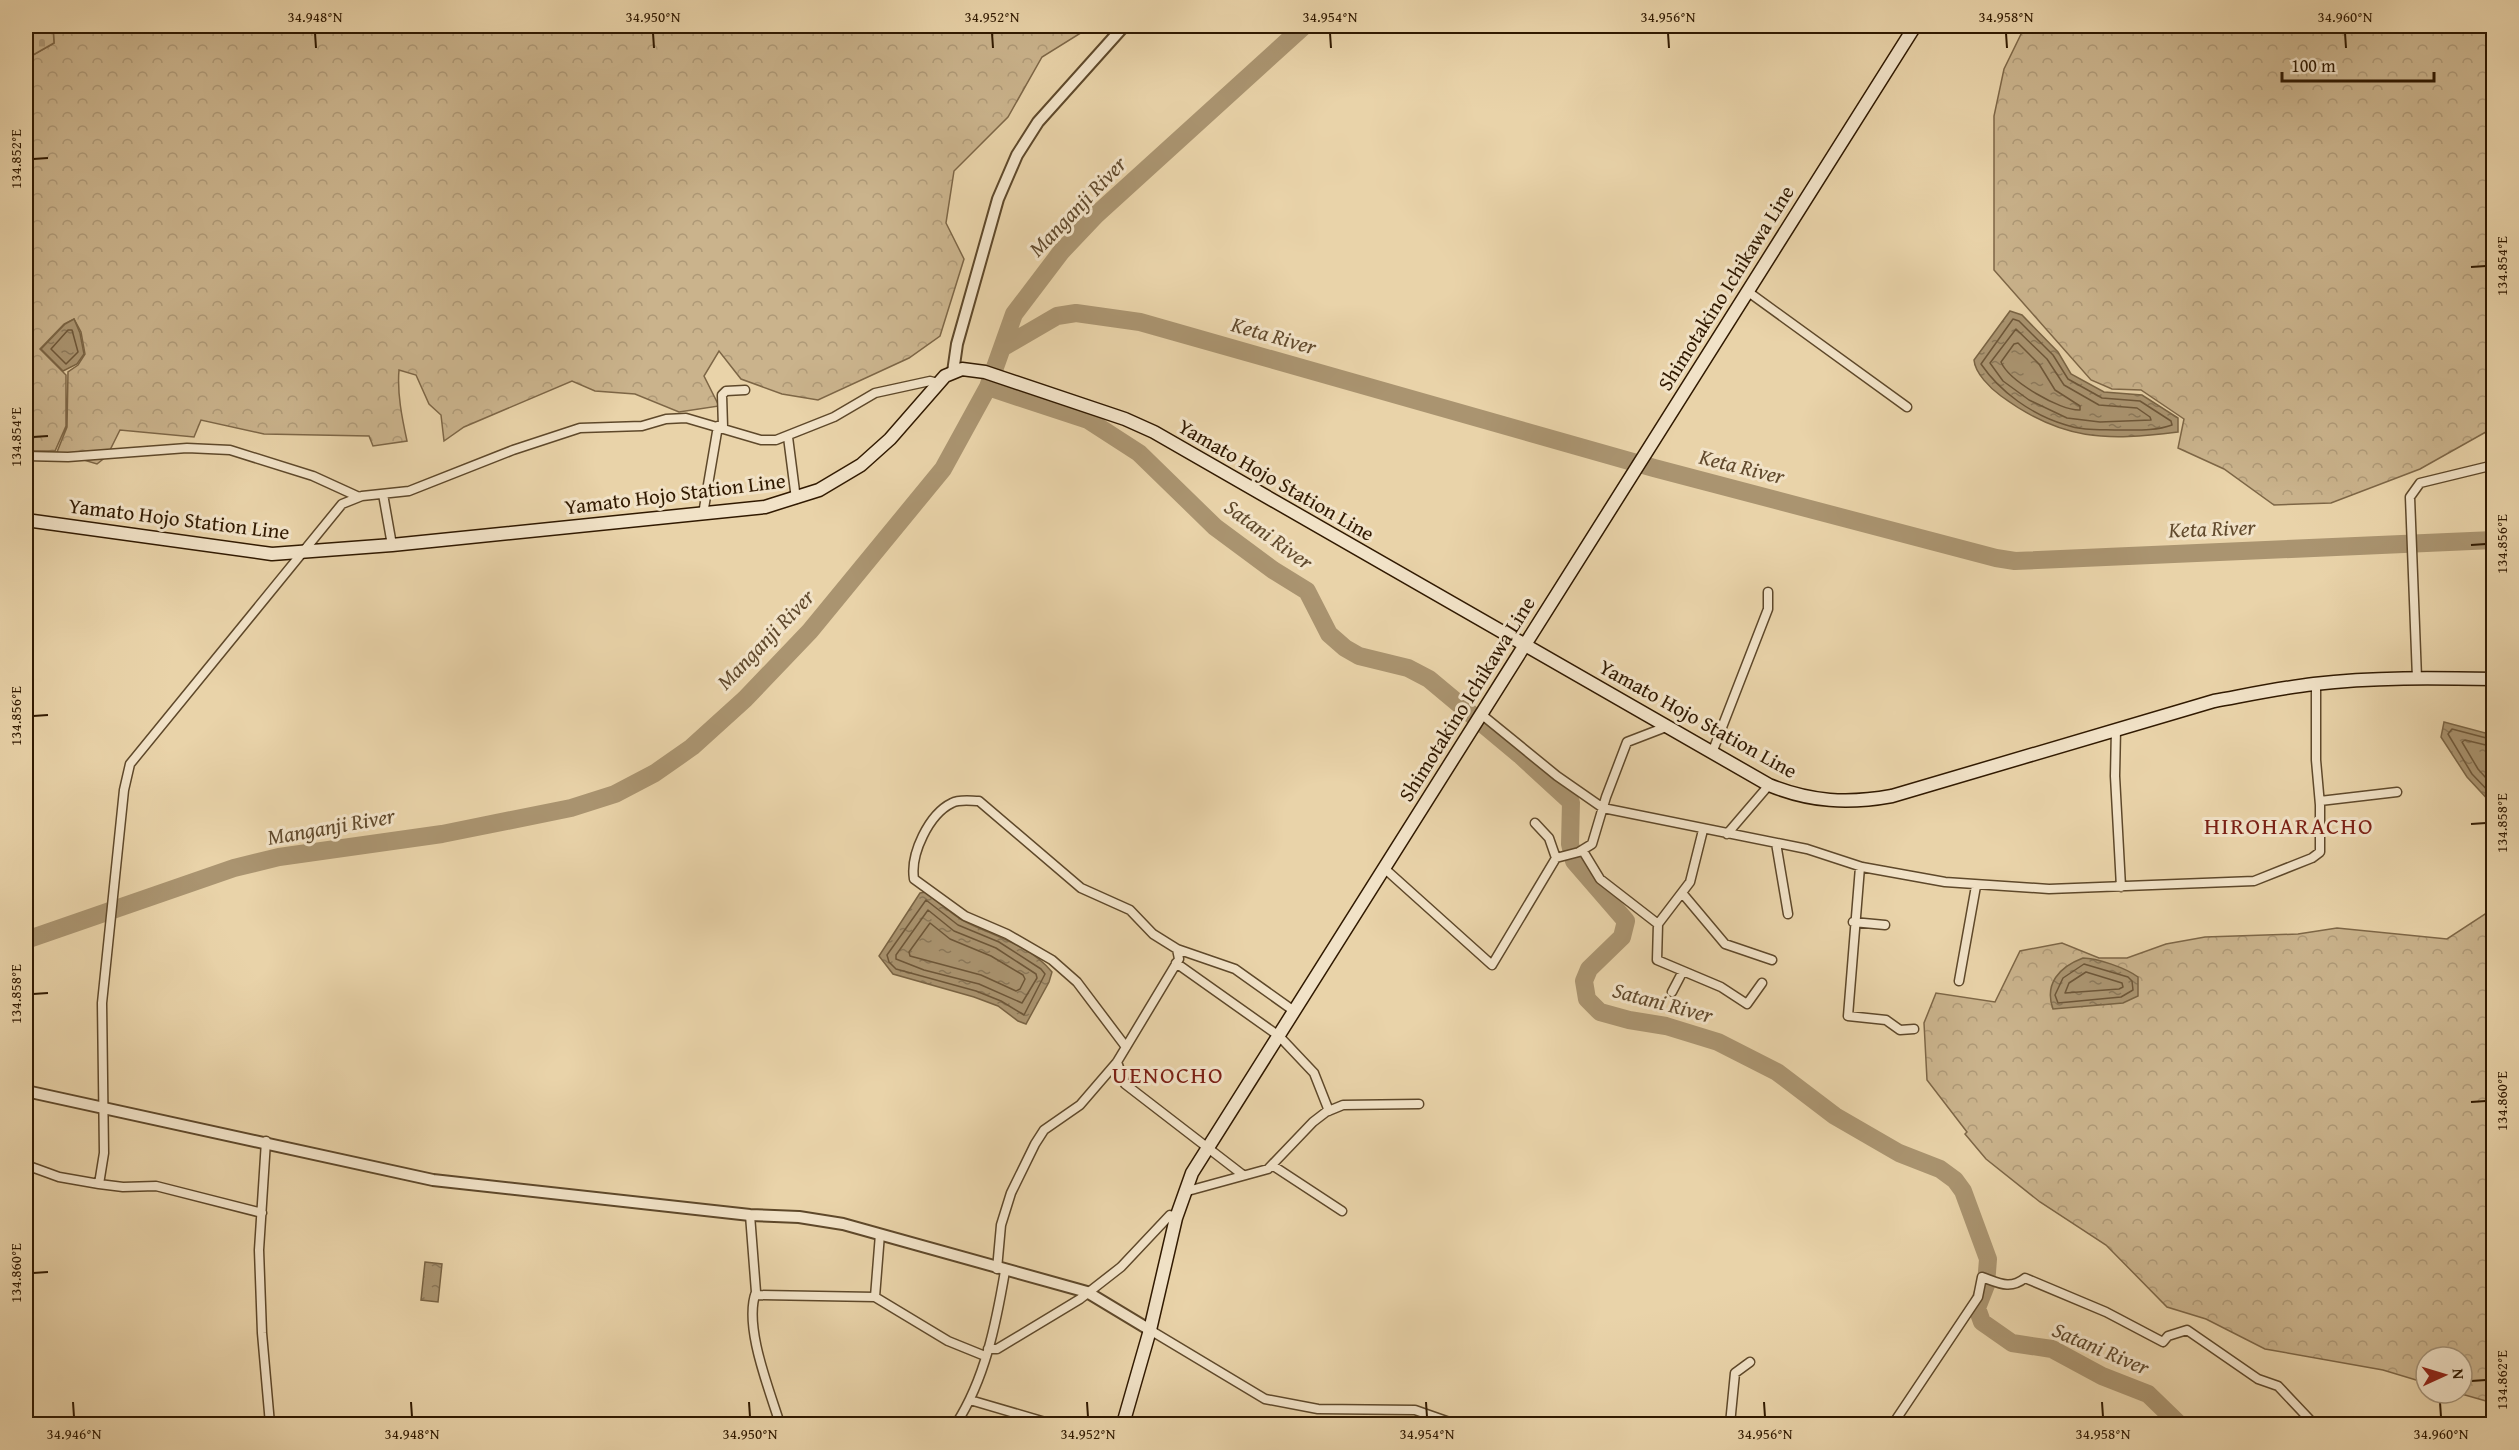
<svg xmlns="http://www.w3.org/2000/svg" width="2519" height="1450" viewBox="0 0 2519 1450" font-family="'Gentium Book Plus',serif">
  <defs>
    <pattern id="forest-crowns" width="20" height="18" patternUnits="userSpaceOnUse" patternTransform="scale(1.5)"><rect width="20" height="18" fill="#cab38c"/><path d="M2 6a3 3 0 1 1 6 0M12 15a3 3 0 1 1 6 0" fill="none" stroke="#ae9977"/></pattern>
    <pattern id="cemetery-stones" width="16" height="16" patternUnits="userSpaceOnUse" patternTransform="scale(1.5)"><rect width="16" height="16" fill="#cab38c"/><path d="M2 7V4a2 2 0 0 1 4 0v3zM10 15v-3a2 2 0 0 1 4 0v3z" fill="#ae9977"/></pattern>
    <pattern id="water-ripples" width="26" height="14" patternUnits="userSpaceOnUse" patternTransform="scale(1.5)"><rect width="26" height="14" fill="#aa9470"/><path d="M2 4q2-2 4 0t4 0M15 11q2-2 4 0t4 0" fill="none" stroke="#8b785a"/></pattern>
  </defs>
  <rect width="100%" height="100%" fill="#e9d3a9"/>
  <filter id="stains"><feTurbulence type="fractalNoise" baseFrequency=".00333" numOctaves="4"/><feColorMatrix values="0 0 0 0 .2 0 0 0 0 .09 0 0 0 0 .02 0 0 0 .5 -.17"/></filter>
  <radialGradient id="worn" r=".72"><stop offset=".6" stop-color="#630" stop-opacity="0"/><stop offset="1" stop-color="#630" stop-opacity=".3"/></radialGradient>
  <path fill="url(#forest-crowns)" stroke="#7d6646" stroke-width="1.5" d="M53,26H1092L1042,57L1008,117L954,171L946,223L964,259L940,336L909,358L818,400L782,394L741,379L719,351L704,376L719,406L679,412L635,394L595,391L572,381L464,427L444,441L441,415L429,404L416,375L399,370C397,393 402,418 407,441L373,446L369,436L264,434L201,420L194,437L120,430L107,456L97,464L57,452L67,427L68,372L78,365L85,354L81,332L74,319L64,324L40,349L66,375V426L55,451H26V59L54,43Z
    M2025,26H2493V428L2420,469L2331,503L2274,505L2224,469L2178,448L2184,419L2141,390L2112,389L2091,380L1994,270V116L2004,69Z
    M2488,912L2494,924L2493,1403L2458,1393H2462V1357H2426V1383L2383,1370L2265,1349L2206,1319L2167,1307L2106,1245L2040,1202L1986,1159L1965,1134L1967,1132L1927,1080L1924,1023L1936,993L1995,1002L2020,951L2062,943L2099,958H2127L2166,944L2205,937L2298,934L2337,928L2447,939Z"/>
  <path fill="url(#cemetery-stones)" stroke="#7d6646" stroke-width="1.5" d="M26,26H53L54,43L26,59Z"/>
  <path fill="url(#water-ripples)" stroke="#796343" stroke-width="1.5" d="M2010,311L2022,315L2058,352L2071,374L2104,392L2142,395L2178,418V432C2106,441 2062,441 2001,396C1990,388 1975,373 1974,360Z
    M74,319L80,333L84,354L77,364L63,371L41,349L65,324Z
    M2444,722L2493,735V805L2467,777L2441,737Z
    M926,892C938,901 951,914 964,921C993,936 1030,945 1052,972L1049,982L1026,1024L1018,1021L998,1006L974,997L893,974L879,956L920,893Z
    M2083,958C2097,958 2126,968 2138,977V996L2123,1003L2053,1009C2044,984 2059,967 2083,958Z
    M425,1262L442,1264L438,1302L421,1300Z"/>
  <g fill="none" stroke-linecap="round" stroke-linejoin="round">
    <path stroke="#6d5638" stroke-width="1.5" d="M2013,319L2019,321L2053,355L2068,379L2102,398L2140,401L2171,421L2172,425C2156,431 2137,430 2121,430C2103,429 2083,431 2066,425C2032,415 2000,392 1981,364Z
      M2016,329L2047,359L2064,385L2099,405L2137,408L2150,417L2151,420L2100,422L2067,418L2029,400L2003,381L1990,363Z
      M68,330H72L78,352L66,364L51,349Z
      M2018,343L2039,364L2055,390L2080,406V410C2060,411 2009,381 2001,362L2014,344Z
      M2494,740L2452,729L2448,734L2472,774L2494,797
      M2494,747L2465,740L2462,742L2478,769L2494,787
      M926,900L958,925L999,942L1041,969L1045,974L1024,1015L1001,1001L976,991L896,969L889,962L887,955Z
      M928,910L954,931L996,948L1036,974L1037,978L1022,1003L979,984L924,970L896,959V955Z
      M930,923L950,939L991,956L1023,975L1025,979L1020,989L1016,991L981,975L910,956L909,952Z
      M2084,964L2128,977L2132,981L2133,990L2121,997L2058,1003L2055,995L2063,978Z
      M2086,972L2122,983L2123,987L2119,989L2065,993L2069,983Z"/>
    <path stroke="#aa9470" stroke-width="18" d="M1002,348L1057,316L1076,313L1140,322L1654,468L1996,558L2015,561L2494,540
      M988,387L1088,420L1139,453L1215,527L1273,570L1307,591L1329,634L1345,648L1359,656L1408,668L1429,679L1520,755L1571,802L1570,844L1574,861L1626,921L1622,937L1589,969L1584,981L1587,999L1600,1012L1629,1020L1666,1026L1718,1042L1777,1072L1835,1116L1899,1153L1940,1169L1955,1180L1963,1191L1988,1259L1986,1285L1977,1308L1982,1322L2012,1343L2052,1349L2102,1376L2148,1394L2179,1424
      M26,940L234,868L279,857L442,834L571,808L615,794L655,773L692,747L745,699L810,631L943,469L988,387L1014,314L1061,252L1096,215L1304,26"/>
    <defs>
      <path id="minor" d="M1747,291L1907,407
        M723,427L722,395L726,391L745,390
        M788,437L796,499
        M26,456L68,457L187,448L230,450L313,476L359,497
        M383,494L392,545
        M703,514L718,426
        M2417,678L2410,497L2420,483L2494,465
        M1481,714L1557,776L1603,808L1807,849L1862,867L1945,882L2049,889L2254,881L2312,858L2320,852V805L2316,760V684
        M2116,729L2115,776L2121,887
        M1712,753L1768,609V592
        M2320,801L2397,792
        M1727,834L1769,785
        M1776,843L1788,914
        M1583,851L1600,879L1658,924L1657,960L1721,987L1747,1004L1762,983
        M1556,858L1579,852L1592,844L1606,797L1627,742L1666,727
        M1860,867L1848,1016L1886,1020L1900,1030L1914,1029
        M1384,868L1492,965L1556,858L1549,838L1535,823
        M1683,894L1725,944L1772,960
        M1853,922L1885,925
        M1658,924L1690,882L1703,830
        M1176,963L1279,1036L1314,1073L1329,1111
        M1959,981L1976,886
        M1672,992L1683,971
        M1126,1047L1077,982L1052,960L1007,934L965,916L914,879C910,854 929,814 952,803C959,799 971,801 979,801L1081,888L1130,910L1153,934L1177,949L1235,969L1294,1011
        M1117,1062L1125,1084L1243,1175
        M266,1141L259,1250L262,1333L270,1424
        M26,1165L59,1177L99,1184L104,1153L102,1003L124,790L130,764L342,504L362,496L409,491L513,450L580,428L642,426L666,419L686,418L761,440H776L834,417L875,393L930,381L938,383
        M1272,1165L1342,1211
        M99,1184L123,1187L156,1186L262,1213
        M1184,1192L1268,1169L1313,1122L1326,1112L1343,1105L1419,1104
        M750,1215L756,1292C743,1326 770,1391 780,1424
        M997,1269L1001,1225L1011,1193L1035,1144L1044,1130L1080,1105L1117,1062L1179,959L1177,949
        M755,1295L875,1297L948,1341L985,1356
        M875,1297L880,1234
        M1150,1330L1265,1399L1318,1409L1415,1410L1455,1424
        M988,1349H997L1080,1299L1121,1267L1170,1215L1176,1218
        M970,1400L1052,1424
        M956,1424C985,1379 996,1324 1005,1271
        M1730,1424L1735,1373L1750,1362
        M1893,1424L1978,1297L1982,1277C1999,1283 2010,1290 2025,1278L2106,1312L2163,1342L2168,1336L2187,1330L2258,1379L2278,1386L2312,1422L2317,1424"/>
      <path id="tertiary" d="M953,372L957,344L998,199L1017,155L1038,122L1124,26
        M26,1091L433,1180L750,1215L799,1217L843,1224L1087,1292L1150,1330"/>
      <path id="secondary" d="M26,520L272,554L392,545L765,507L819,490L861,465L890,439L945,376L962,369L985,372L1125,419L1154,432L1769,785C1811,802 1848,804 1892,796L2214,701C2247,695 2280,688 2314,684C2373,677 2434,678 2494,679
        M1123,1424L1150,1330L1176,1218L1192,1173L1915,26"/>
    </defs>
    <use href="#minor" stroke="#5e482a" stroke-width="11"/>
    <use href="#tertiary" stroke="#5e482a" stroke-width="14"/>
    <use href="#secondary" stroke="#301900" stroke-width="15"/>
    <use href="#minor" stroke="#f1e2c7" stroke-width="8"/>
    <use href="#tertiary" stroke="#f1e2c7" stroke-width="10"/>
    <use href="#secondary" stroke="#f1e2c7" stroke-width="12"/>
  </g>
  <path fill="none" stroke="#301900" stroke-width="2" d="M315,33L316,48M653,33L654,48M992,33L993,48M1330,33L1331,48M1668,33L1669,48M2006,33L2007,48M2345,33L2346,48M33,159L48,158M2471,267L2486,266M33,437L48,436M2471,545L2486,544M33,716L48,715M2471,824L2486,823M33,994L48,993M2471,1102L2486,1101M33,1273L48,1272M2471,1381L2486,1380M73,1402L74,1417M411,1402L412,1417M749,1402L750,1417M1087,1402L1088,1417M1426,1402L1427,1417M1764,1402L1765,1417M2102,1402L2103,1417M2440,1402L2441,1417"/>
  <g text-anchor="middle" stroke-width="6" stroke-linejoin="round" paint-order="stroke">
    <g font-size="21" fill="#301900" stroke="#f1e2c7">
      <text transform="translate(1726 288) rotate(-58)" y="7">Shimotakino Ichikawa Line</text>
      <text transform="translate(1276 480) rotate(30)" y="7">Yamato Hojo Station Line</text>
      <text transform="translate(675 494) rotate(-7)" y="7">Yamato Hojo Station Line</text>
      <text transform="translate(179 519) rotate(7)" y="7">Yamato Hojo Station Line</text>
      <text transform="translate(1467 699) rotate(-58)" y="7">Shimotakino Ichikawa Line</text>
      <text transform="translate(1698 719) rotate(29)" y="7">Yamato Hojo Station Line</text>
    </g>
    <g font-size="22" font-style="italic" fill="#614a2d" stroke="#f1e2c7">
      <text transform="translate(1077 206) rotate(-46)" y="8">Manganji River</text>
      <text transform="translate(1274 335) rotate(16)" y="8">Keta River</text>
      <text transform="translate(1742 466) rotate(14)" y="8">Keta River</text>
      <text transform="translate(2212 528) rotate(-2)" y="8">Keta River</text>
      <text transform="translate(1269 534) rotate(36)" y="8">Satani River</text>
      <text transform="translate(765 639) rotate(-46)" y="8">Manganji River</text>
      <text transform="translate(331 826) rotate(-10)" y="8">Manganji River</text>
      <text transform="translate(1663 1002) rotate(15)" y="8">Satani River</text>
      <text transform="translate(2101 1348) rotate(23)" y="8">Satani River</text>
    </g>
    <g font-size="24" letter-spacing="1.5" fill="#7a1f14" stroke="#f1e2c7">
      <text x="2289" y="834">HIROHARACHO</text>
      <text x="1168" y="1083">UENOCHO</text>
    </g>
  </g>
  <rect width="2519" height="1450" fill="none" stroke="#e9d3a9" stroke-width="66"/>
  <g transform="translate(2444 1375) rotate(86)"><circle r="28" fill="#f1e2c7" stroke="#a49277" stroke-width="1.5"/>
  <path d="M0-4.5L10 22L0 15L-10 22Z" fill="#8f2418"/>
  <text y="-9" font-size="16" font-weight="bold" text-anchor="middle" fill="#301900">N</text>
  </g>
  <path d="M2282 72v9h152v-9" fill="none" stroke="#301900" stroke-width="3"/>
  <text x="2291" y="72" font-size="18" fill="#301900" stroke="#f1e2c7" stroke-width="4.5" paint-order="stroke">100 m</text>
  <rect x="33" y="33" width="2453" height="1384" fill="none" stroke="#301900" stroke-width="2"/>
  <g font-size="15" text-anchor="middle" fill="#301900">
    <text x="315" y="22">34.948°N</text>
    <text x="653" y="22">34.950°N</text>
    <text x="992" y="22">34.952°N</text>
    <text x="1330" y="22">34.954°N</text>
    <text x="1668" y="22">34.956°N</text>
    <text x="2006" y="22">34.958°N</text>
    <text x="2345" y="22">34.960°N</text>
    <text transform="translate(16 159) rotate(-90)" y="5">134.852°E</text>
    <text transform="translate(2502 266) rotate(-90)" y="5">134.854°E</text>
    <text transform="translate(16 437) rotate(-90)" y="5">134.854°E</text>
    <text transform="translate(2502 544) rotate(-90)" y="5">134.856°E</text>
    <text transform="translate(16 716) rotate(-90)" y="5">134.856°E</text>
    <text transform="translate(2502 823) rotate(-90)" y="5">134.858°E</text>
    <text transform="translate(16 994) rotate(-90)" y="5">134.858°E</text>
    <text transform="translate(2502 1101) rotate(-90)" y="5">134.860°E</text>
    <text transform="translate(16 1273) rotate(-90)" y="5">134.860°E</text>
    <text transform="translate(2502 1380) rotate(-90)" y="5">134.862°E</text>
    <text x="74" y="1439">34.946°N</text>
    <text x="412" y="1439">34.948°N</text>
    <text x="750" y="1439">34.950°N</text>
    <text x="1088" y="1439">34.952°N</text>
    <text x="1427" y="1439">34.954°N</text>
    <text x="1765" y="1439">34.956°N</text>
    <text x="2103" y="1439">34.958°N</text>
    <text x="2441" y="1439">34.960°N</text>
  </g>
  <rect width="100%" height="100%" filter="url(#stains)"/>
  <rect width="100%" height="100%" fill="url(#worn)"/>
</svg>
